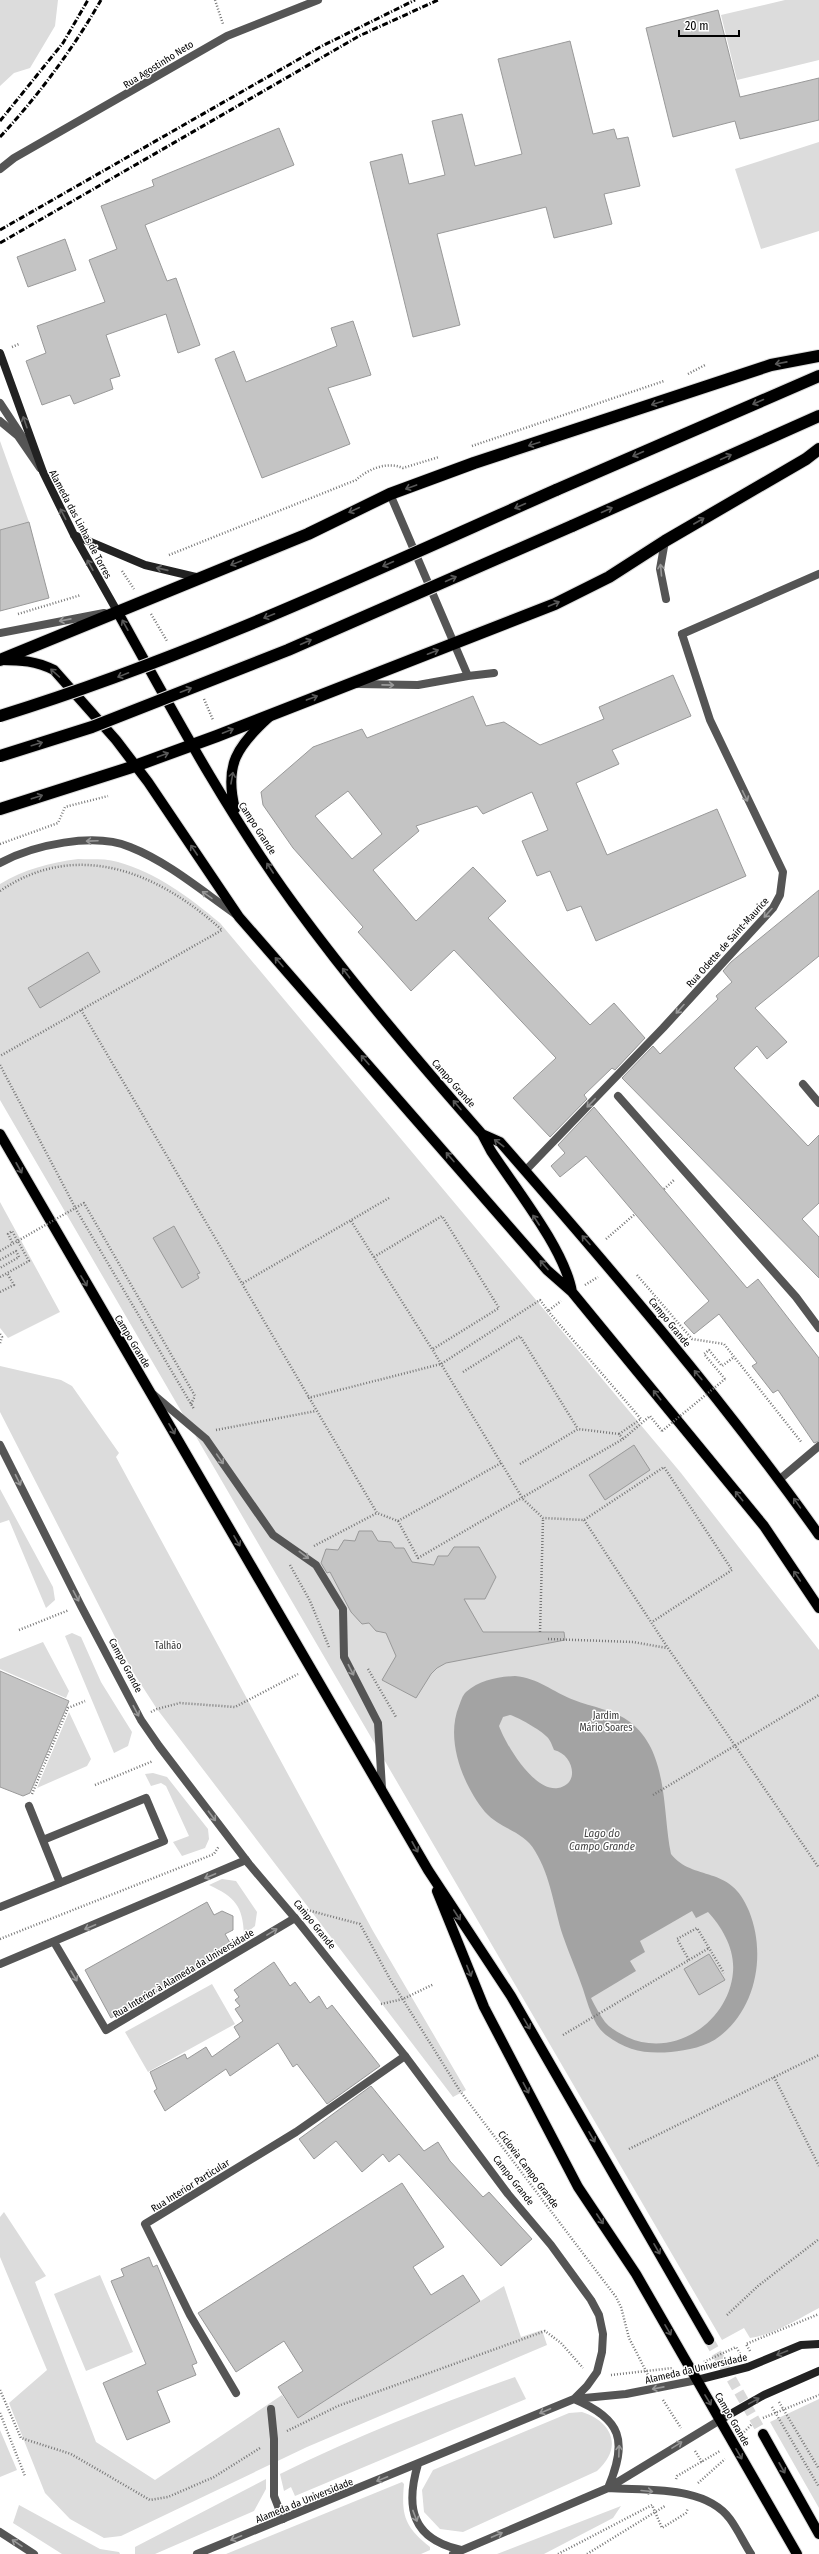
<svg xmlns="http://www.w3.org/2000/svg" width="819" height="2554" viewBox="0 0 819 2554" font-family="'Fira Sans Condensed',sans-serif">
  <rect width="100%" height="100%" fill="#fff"/>
  <path fill="#dcdcdc" d="M0,0H58L55,26L30,68L14,73L0,86Z
    M785,0H819V60L737,80L721,15Z
    M819,142V231L761,249L735,169Z
    M0,441L29,522L0,530Z
    M78,859C90,860 105,858 118,862C157,873 189,897 220,923L681,1473L819,1650V2308C798,2319 773,2335 750,2338L744,2328L722,2340L0,1100V884C25,869 49,863 78,859Z
    M0,1202L60,1312L8,1338L0,1328Z
    M0,1366L61,1380L72,1386L119,1453L116,1457L373,1931L466,2090L453,2097L157,1709L133,1672L0,1412Z
    M0,1489L53,1587L55,1600L46,1608L9,1520L0,1523Z
    M72,1633L81,1637L101,1682L132,1732L128,1746L114,1753L65,1636Z
    M43,1642L69,1691L66,1698L0,1669V1659Z
    M69,1712L91,1759L87,1766L37,1788Z
    M153,1773L167,1777L208,1829L209,1839L205,1848L182,1856L173,1842L189,1836L166,1786L161,1783L151,1786L145,1774Z
    M222,1879L236,1881L257,1912L255,1926L244,1935C243,1906 235,1897 209,1885Z
    M212,1984L235,2024L148,2072L125,2032Z
    M4,2212L46,2276L35,2282L96,2442L155,2480L282,2395L298,2418L504,2286L521,2337L542,2330L547,2345L307,2447L121,2536L104,2538L70,2519L45,2493L9,2403L47,2370L0,2257V2217Z
    M100,2275L133,2352L86,2371L54,2294Z
    M515,2377L526,2399L295,2496L291,2487L284,2491L280,2474C357,2436 435,2405 515,2377Z
    M819,2399V2508L770,2422Z
    M582,2412C613,2422 623,2448 597,2471L463,2532L440,2529L424,2512L422,2490L433,2470L569,2413Z
    M0,2430L17,2470L0,2477Z
    M266,2479V2489L254,2511L155,2554H135V2547Z
    M402,2482L404,2484C401,2516 405,2527 430,2547V2550L421,2554H226Z
    M19,2505L100,2549L119,2552L120,2554H62L13,2523Z
    M621,2506L613,2518L544,2554H497Z"/>
  <path fill="#a3a3a3" fill-rule="evenodd" d="M515,1676C538,1678 553,1692 574,1700C591,1707 615,1710 630,1722C669,1752 662,1811 671,1854C693,1882 731,1864 749,1911C766,1953 757,2007 720,2036C707,2047 687,2050 671,2052C645,2054 627,2051 606,2035C593,2025 588,2004 583,1989C577,1971 569,1954 563,1936C554,1908 551,1877 535,1851C524,1831 500,1829 485,1812C463,1785 445,1740 459,1706C461,1701 462,1696 466,1692C480,1680 497,1677 515,1676ZM510,1715C516,1716 542,1731 546,1736C550,1739 552,1745 554,1750C573,1754 581,1784 558,1788C534,1792 506,1745 499,1726L503,1717ZM692,1911L696,1918L708,1912C722,1927 735,1949 733,1972C729,2022 674,2059 627,2037C619,2033 611,2029 605,2022C600,2015 595,2006 591,1998L636,1971L630,1961L645,1952L640,1941Z"/>
  <path fill="#c4c4c4" stroke="#999" fill-rule="evenodd" d="M718,10L740,97L819,78V120L740,139L735,121L673,137L646,28Z
    M570,41L593,134L614,129L617,139L628,137L640,186L604,194L612,224L554,238L546,207L437,234L460,325L413,337L370,162L402,154L409,184L445,175L432,121L462,114L475,166L522,154L498,59Z
    M279,128L294,165L145,225L167,281L176,278L200,345L178,353L166,314L106,335L120,376L110,379L113,389L74,404L70,395L42,405L26,361L46,353L37,326L105,302L89,260L117,249L101,206L154,186L152,180Z
    M65,239L76,270L28,287L17,257Z
    M353,321L371,375L328,388L350,444L262,478L215,359L234,351L246,382L337,346L331,328Z
    M29,522L49,598L0,611V530Z
    M673,675L691,716L612,750L619,764L576,783L607,855L717,809L746,876L596,941L581,906L567,911L550,871L537,876L522,841L548,830L532,792L483,814L477,806L416,826L419,831L373,870L416,921L473,867L506,901L488,918L590,1025L614,1003L645,1038L615,1070L612,1068L584,1095L587,1099L550,1137L513,1098L556,1058L454,950L411,991L358,932L363,927L293,848L263,805L261,792L313,747L362,729L367,738L473,696L486,726L504,722L540,745L604,719L599,707ZM348,791L382,834L352,859L315,816Z
    M819,890V956L755,1008L787,1042L767,1059L757,1046L734,1068L808,1146L819,1135V1203L802,1219L819,1237V1278L622,1078L653,1046L660,1054L718,999L716,996L732,982L723,971L731,962Z
    M88,952L100,972L40,1008L28,988Z
    M594,1107L747,1288L758,1279L819,1358V1441L814,1443L778,1390L773,1393L752,1366L757,1363L719,1314L694,1334L684,1323L709,1301L586,1156L560,1177L551,1166L565,1153L558,1145Z
    M174,1226L200,1273L197,1274L199,1278L182,1288L153,1238Z
    M634,1445L650,1470L605,1500L589,1475Z
    M359,1531H372L378,1541L391,1542L395,1548H404L412,1562L434,1565L438,1556H448L454,1547H479L496,1577L485,1599H464L483,1632H564L565,1640L446,1663L437,1668L431,1674L416,1698L382,1680L396,1656L386,1633L376,1631L369,1623L362,1624L351,1612L330,1572L327,1573L321,1563L326,1549L338,1550L344,1540L355,1541Z
    M0,1671L69,1701L30,1793L23,1796L0,1787Z
    M207,1902L214,1915L222,1911L233,1916V1930L225,1934L233,1948L111,2018L85,1970Z
    M709,1954L725,1980L699,1995L684,1969Z
    M274,1962L290,1986L295,1982L310,2003L319,1996L327,2009L332,2005L380,2066L327,2104L297,2064L293,2067L278,2043L230,2076L226,2069L165,2111L154,2091L157,2089L150,2072L185,2054L187,2059L206,2047L212,2057L240,2037L234,2027L243,2021L235,2009L240,2006L235,2000L239,1997L234,1990Z
    M371,2086L424,2151L438,2142L450,2161L483,2197L489,2192L532,2239L501,2266L399,2154L389,2162L383,2154L362,2172L336,2141L314,2159L299,2139Z
    M402,2183L444,2247L413,2267L431,2295L463,2275L480,2301L298,2418L278,2387L303,2371L284,2341L236,2372L198,2313Z
    M149,2257L153,2267L157,2265L197,2363L192,2365L196,2375L157,2391L170,2422L127,2440L103,2383L146,2364L111,2281L124,2276L121,2269Z"/>
  <g fill="none" stroke-linecap="round" stroke-linejoin="round">
    <path stroke="#d9d9d9" stroke-width="10" stroke-dasharray="10 5" stroke-linecap="butt" d="M709,2340L763,2434"/>
    <defs>
      <path id="primary" d="M117,611C172,710 226,811 293,903C352,984 416,1059 482,1134L500,1142C611,1269 721,1397 819,1535
        M2,660C21,660 36,661 54,670L116,740L148,782L239,917L547,1270L572,1292L764,1526L819,1608
        M235,809C224,765 237,746 269,717
        M0,1134L428,1870L511,1996L709,2340
        M482,1134L491,1151C516,1189 565,1250 572,1292
        M437,1891L484,2007L578,2187L636,2274L797,2554
        M763,2434L819,2534"/>
      <path id="highway" d="M556,490L819,376
        M572,526L819,416
        M0,660L308,534L390,494L474,463L771,365L819,356
        M0,809L135,766L217,736L555,604L609,577L665,541L806,459L819,449"/>
    </defs>
    <use href="#primary" stroke="#dbdbdb" stroke-width="12"/>
    <use href="#highway" stroke="#dbdbdb" stroke-width="14"/>
    <path stroke="#777" stroke-width="2.5" stroke-dasharray="1 2" stroke-linecap="butt" d="M215,0L223,24
      M12,347L19,344
      M688,374L705,365
      M472,446L664,381
      M169,555L356,480C368,469 387,461 403,468L439,457
      M122,571L134,589
      M18,614L81,595
      M151,614L167,641
      M204,699L213,720
      M0,844L58,823L65,807L108,796
      M0,891C78,838 159,873 222,930L0,1056
      M81,1010L377,1513L398,1521L418,1558L623,1439L650,1416L662,1431
      M0,1065L77,1211L194,1409
      M664,1189L674,1180
      M351,1221L432,1349L523,1499L543,1518L584,1520L664,1467L732,1570L652,1622
      M606,1239L635,1214
      M374,1257L442,1216L499,1308L433,1349
      M0,1260L16,1251L19,1257L0,1268
      M637,1275L692,1339L724,1344L802,1443
      M0,1277L29,1261L12,1231L8,1234L13,1244
      M243,1283L389,1198
      M585,1285L598,1277
      M0,1292L14,1285L7,1273
      M548,1311L641,1419L619,1434L623,1439
      M0,1334L2,1337L0,1343
      M463,1372L520,1336L578,1429
      M725,1379L704,1354L709,1350L722,1366L734,1357
      M308,1398L441,1364L540,1300L548,1311L561,1301
      M191,1404L195,1396
      M216,1430L316,1411
      M520,1464L578,1429L619,1434
      M584,1520L668,1648L819,1868
      M398,1521L501,1463
      M314,1546L377,1513
      M290,1565L310,1601L329,1647
      M19,1630L69,1610
      M540,1632L543,1519
      M548,1639L633,1642L667,1648
      M368,1669L396,1717
      M151,1712L157,1709L180,1703L235,1707L298,1674
      M95,1785L153,1761
      M32,1794L68,1708L85,1701
      M653,1795L819,1695
      M307,1910L360,1924L390,1979L460,2091L616,2297L621,2307L629,2338L648,2375
      M0,1939L214,1854L219,1846
      M689,1960L709,1948
      M381,2004L403,1999L434,1984
      M563,2035L689,1960L677,1939L697,1928L724,1973
      M774,2077L819,2166
      M629,2149L819,2055
      M727,2315L758,2286L819,2239
      M750,2351L746,2344L819,2314
      M704,2362L736,2347L741,2355
      M611,2375L673,2368
      M0,2390L21,2438L71,2454L150,2500L168,2497L214,2477L260,2448
      M663,2400L681,2428
      M779,2402L819,2469
      M772,2407L819,2487
      M0,2413L25,2476
      M763,2418L819,2395
      M287,2431L338,2406L545,2331L561,2343L583,2368
      M744,2432L752,2424
      M695,2451L702,2462
      M676,2479L677,2476L720,2451
      M698,2483L725,2459
      M558,2554L652,2505L662,2528L686,2513L688,2508
      M587,2554L665,2506"/>
    <path stroke="#555" stroke-width="8" d="M0,403L29,447
      M390,494L468,676L494,673
      M665,541L660,569L666,599
      M0,633L104,613
      M682,634L819,574
      M356,684L418,685L468,676
      M0,863C33,845 94,832 130,847C168,862 202,891 235,914
      M803,1084L819,1103
      M618,1096L796,1297L819,1328
      M154,1395L206,1439L273,1535L316,1565L343,1609L344,1657L378,1723L382,1788
      M780,1479L819,1446
      M29,1806L60,1883
      M0,1907L164,1841L146,1798L43,1840
      M54,1942L106,2030L295,1918
      M0,1964L246,1860
      M236,2393L190,2315L145,2224L296,2132L405,2056
      M271,2409L274,2439V2496L283,2519"/>
    <path stroke="#555" stroke-width="8" d="M0,169L14,158L227,36L318,0
      M0,421L18,436L40,468
      M525,1171L663,1028L773,908L780,895L783,872L710,720L682,634
      M0,1445L81,1606L141,1720L159,1746L249,1864L300,1924L405,2056L508,2194L551,2245L591,2300L599,2315L603,2334L602,2352L597,2372L587,2386L574,2399C622,2419 628,2441 608,2488
      M418,2464C405,2508 412,2539 461,2550
      M608,2488C647,2491 705,2485 730,2519C738,2530 744,2543 751,2554
      M0,2532L34,2554
      M197,2554L574,2399L626,2394L697,2380
      M453,2554L608,2488L720,2420"/>
    <path stroke="#222" stroke-width="8" d="M0,353L43,472L74,535L117,611
      M74,535L145,565L200,578
      M697,2380L748,2367L801,2345L819,2344
      M720,2420L764,2395L819,2371"/>
    <use href="#primary" stroke="#000" stroke-width="10"/>
    <use href="#highway" stroke="#000" stroke-width="12"/>
    <path stroke="#000" stroke-width="3" stroke-dasharray="6 2 1 2" stroke-linecap="butt" d="M0,121L63,43L88,0
      M0,137C38,96 73,49 101,0
      M0,230L320,47L415,0
      M0,243L359,36L438,0"/>
    <defs>
      <path id="highway-bridge" d="M0,716C191,657 373,571 556,490
        M0,756L92,727L288,650L572,526"/>
    </defs>
    <use href="#highway-bridge" stroke="#dbdbdb" stroke-width="14" stroke-linecap="butt"/>
    <path stroke="#777" stroke-width="2.5" stroke-dasharray="1 2" stroke-linecap="butt" d="M0,1251L84,1203L195,1396
      M662,1431L725,1379"/>
    <use href="#highway-bridge" stroke="#000" stroke-width="12"/>
  </g>
  <defs><path id="oneway-shaft" d="M-6 0H5M1.5-3L5.5 0L1.5 3" fill="none" stroke-width="1.6" stroke-linecap="round" stroke-linejoin="round"/></defs>
  <g stroke="#595959">
    <use href="#oneway-shaft" transform="translate(781 363) rotate(169)"/>
    <use href="#oneway-shaft" transform="translate(758 402) rotate(156)"/>
    <use href="#oneway-shaft" transform="translate(657 403) rotate(162)"/>
    <use href="#oneway-shaft" transform="translate(534 444) rotate(162)"/>
    <use href="#oneway-shaft" transform="translate(638 454) rotate(156)"/>
    <use href="#oneway-shaft" transform="translate(726 457) rotate(-24)"/>
    <use href="#oneway-shaft" transform="translate(411 487) rotate(160)"/>
    <use href="#oneway-shaft" transform="translate(520 506) rotate(156)"/>
    <use href="#oneway-shaft" transform="translate(354 510) rotate(155)"/>
    <use href="#oneway-shaft" transform="translate(607 510) rotate(-24)"/>
    <use href="#oneway-shaft" transform="translate(699 521) rotate(-30)"/>
    <use href="#oneway-shaft" transform="translate(236 563) rotate(158)"/>
    <use href="#oneway-shaft" transform="translate(388 564) rotate(156)"/>
    <use href="#oneway-shaft" transform="translate(451 579) rotate(-24)"/>
    <use href="#oneway-shaft" transform="translate(554 604) rotate(-23)"/>
    <use href="#oneway-shaft" transform="translate(269 616) rotate(158)"/>
    <use href="#oneway-shaft" transform="translate(125 625) rotate(-119)"/>
    <use href="#oneway-shaft" transform="translate(306 642) rotate(-24)"/>
    <use href="#oneway-shaft" transform="translate(433 652) rotate(-21)"/>
    <use href="#oneway-shaft" transform="translate(55 673) rotate(-138)"/>
    <use href="#oneway-shaft" transform="translate(123 675) rotate(158)"/>
    <use href="#oneway-shaft" transform="translate(186 690) rotate(-21)"/>
    <use href="#oneway-shaft" transform="translate(312 698) rotate(-20)"/>
    <use href="#oneway-shaft" transform="translate(228 731) rotate(-22)"/>
    <use href="#oneway-shaft" transform="translate(37 744) rotate(-17)"/>
    <use href="#oneway-shaft" transform="translate(163 755) rotate(-20)"/>
    <use href="#oneway-shaft" transform="translate(232 778) rotate(-80)"/>
    <use href="#oneway-shaft" transform="translate(37 797) rotate(-18)"/>
    <use href="#oneway-shaft" transform="translate(194 850) rotate(-124)"/>
    <use href="#oneway-shaft" transform="translate(270 868) rotate(-123)"/>
    <use href="#oneway-shaft" transform="translate(279 962) rotate(-131)"/>
    <use href="#oneway-shaft" transform="translate(346 973) rotate(-127)"/>
    <use href="#oneway-shaft" transform="translate(365 1060) rotate(-131)"/>
    <use href="#oneway-shaft" transform="translate(457 1105) rotate(-131)"/>
    <use href="#oneway-shaft" transform="translate(499 1143) rotate(-143)"/>
    <use href="#oneway-shaft" transform="translate(450 1157) rotate(-131)"/>
    <use href="#oneway-shaft" transform="translate(19 1168) rotate(61)"/>
    <use href="#oneway-shaft" transform="translate(536 1220) rotate(-123)"/>
    <use href="#oneway-shaft" transform="translate(586 1240) rotate(-132)"/>
    <use href="#oneway-shaft" transform="translate(544 1265) rotate(-131)"/>
    <use href="#oneway-shaft" transform="translate(84 1281) rotate(59)"/>
    <use href="#oneway-shaft" transform="translate(698 1375) rotate(-130)"/>
    <use href="#oneway-shaft" transform="translate(657 1395) rotate(-129)"/>
    <use href="#oneway-shaft" transform="translate(172 1429) rotate(60)"/>
    <use href="#oneway-shaft" transform="translate(739 1496) rotate(-129)"/>
    <use href="#oneway-shaft" transform="translate(797 1503) rotate(-125)"/>
    <use href="#oneway-shaft" transform="translate(237 1541) rotate(60)"/>
    <use href="#oneway-shaft" transform="translate(797 1576) rotate(-124)"/>
    <use href="#oneway-shaft" transform="translate(415 1847) rotate(61)"/>
    <use href="#oneway-shaft" transform="translate(457 1915) rotate(57)"/>
    <use href="#oneway-shaft" transform="translate(469 1971) rotate(68)"/>
    <use href="#oneway-shaft" transform="translate(527 2024) rotate(60)"/>
    <use href="#oneway-shaft" transform="translate(526 2088) rotate(62)"/>
    <use href="#oneway-shaft" transform="translate(592 2137) rotate(60)"/>
    <use href="#oneway-shaft" transform="translate(600 2219) rotate(56)"/>
    <use href="#oneway-shaft" transform="translate(657 2249) rotate(60)"/>
    <use href="#oneway-shaft" transform="translate(668 2330) rotate(60)"/>
    <use href="#oneway-shaft" transform="translate(708 2400) rotate(59)"/>
    <use href="#oneway-shaft" transform="translate(739 2454) rotate(60)"/>
    <use href="#oneway-shaft" transform="translate(782 2468) rotate(61)"/>
  </g>
  <g stroke="#646464">
    <use href="#oneway-shaft" transform="translate(25 422) rotate(-109)"/>
    <use href="#oneway-shaft" transform="translate(63 514) rotate(-117)"/>
    <use href="#oneway-shaft" transform="translate(90 565) rotate(-119)"/>
    <use href="#oneway-shaft" transform="translate(162 569) rotate(-167)"/>
    <use href="#oneway-shaft" transform="translate(782 2353) rotate(158)"/>
    <use href="#oneway-shaft" transform="translate(754 2401) rotate(-29)"/>
  </g>
  <g stroke="#999">
    <use href="#oneway-shaft" transform="translate(661 570) rotate(-95)"/>
    <use href="#oneway-shaft" transform="translate(65 620) rotate(169)"/>
    <use href="#oneway-shaft" transform="translate(388 685) rotate(1)"/>
    <use href="#oneway-shaft" transform="translate(745 796) rotate(64)"/>
    <use href="#oneway-shaft" transform="translate(92 841) rotate(178)"/>
    <use href="#oneway-shaft" transform="translate(207 895) rotate(-145)"/>
    <use href="#oneway-shaft" transform="translate(768 913) rotate(132)"/>
    <use href="#oneway-shaft" transform="translate(680 1009) rotate(132)"/>
    <use href="#oneway-shaft" transform="translate(591 1103) rotate(134)"/>
    <use href="#oneway-shaft" transform="translate(220 1459) rotate(55)"/>
    <use href="#oneway-shaft" transform="translate(18 1480) rotate(64)"/>
    <use href="#oneway-shaft" transform="translate(304 1555) rotate(37)"/>
    <use href="#oneway-shaft" transform="translate(76 1596) rotate(62)"/>
    <use href="#oneway-shaft" transform="translate(351 1670) rotate(63)"/>
    <use href="#oneway-shaft" transform="translate(136 1711) rotate(62)"/>
    <use href="#oneway-shaft" transform="translate(212 1816) rotate(53)"/>
    <use href="#oneway-shaft" transform="translate(210 1876) rotate(157)"/>
    <use href="#oneway-shaft" transform="translate(90 1927) rotate(157)"/>
    <use href="#oneway-shaft" transform="translate(272 1932) rotate(-31)"/>
    <use href="#oneway-shaft" transform="translate(74 1976) rotate(59)"/>
    <use href="#oneway-shaft" transform="translate(658 2388) rotate(169)"/>
    <use href="#oneway-shaft" transform="translate(545 2411) rotate(157)"/>
    <use href="#oneway-shaft" transform="translate(677 2445) rotate(-32)"/>
    <use href="#oneway-shaft" transform="translate(619 2451) rotate(-88)"/>
    <use href="#oneway-shaft" transform="translate(382 2479) rotate(158)"/>
    <use href="#oneway-shaft" transform="translate(647 2491) rotate(5)"/>
    <use href="#oneway-shaft" transform="translate(415 2516) rotate(69)"/>
    <use href="#oneway-shaft" transform="translate(497 2535) rotate(-23)"/>
    <use href="#oneway-shaft" transform="translate(236 2538) rotate(158)"/>
    <use href="#oneway-shaft" transform="translate(17 2543) rotate(-146)"/>
  </g>
  <g text-anchor="middle" stroke-width="3" stroke-linejoin="round" paint-order="stroke">
    <g font-size="10" fill="#000" stroke="#fff">
      <text transform="translate(158 64) rotate(-32)" y="4">Rua Agostinho Neto</text>
      <text transform="translate(81 524) rotate(62)" y="4">Alameda das Linhas de Torres</text>
      <text transform="translate(258 828) rotate(57)" y="4">Campo Grande</text>
      <text transform="translate(727 942) rotate(-48)" y="4">Rua Odette de Saint-Maurice</text>
      <text transform="translate(454 1083) rotate(49)" y="4">Campo Grande</text>
      <text transform="translate(670 1322) rotate(51)" y="4">Campo Grande</text>
      <text transform="translate(133 1341) rotate(59)" y="4">Campo Grande</text>
      <text transform="translate(126 1665) rotate(62)" y="4">Campo Grande</text>
      <text transform="translate(315 1924) rotate(51)" y="4">Campo Grande</text>
      <text transform="translate(183 1973) rotate(-31)" y="4">Rua Interior à Alameda da Universidade</text>
      <text transform="translate(529 2169) rotate(53)" y="4">Ciclovia Campo Grande</text>
      <text transform="translate(514 2180) rotate(52)" y="4">Campo Grande</text>
      <text transform="translate(190 2185) rotate(-32)" y="4">Rua Interior Particular</text>
      <text transform="translate(696 2368) rotate(-13)" y="4">Alameda da Universidade</text>
      <text transform="translate(733 2419) rotate(60)" y="4">Campo Grande</text>
      <text transform="translate(304 2500) rotate(-22)" y="4">Alameda da Universidade</text>
    </g>
    <g font-size="10" fill="#333" stroke="#fff">
      <text x="168" y="1649">Talhão</text>
      <text x="606" y="1719">Jardim<tspan x="606" dy="12">Mário Soares</tspan></text>
    </g>
    <g font-size="11" font-style="italic" fill="#444" stroke="#fff">
      <text x="602" y="1837">Lago do<tspan x="602" dy="13">Campo Grande</tspan></text>
    </g>
  </g>
  <path d="M679 30v6h60v-6" fill="none" stroke="#000000" stroke-width="2"/>
  <text x="685" y="30" font-size="12" fill="#000000" stroke="#ffffff" stroke-width="3" paint-order="stroke">20 m</text>
</svg>
